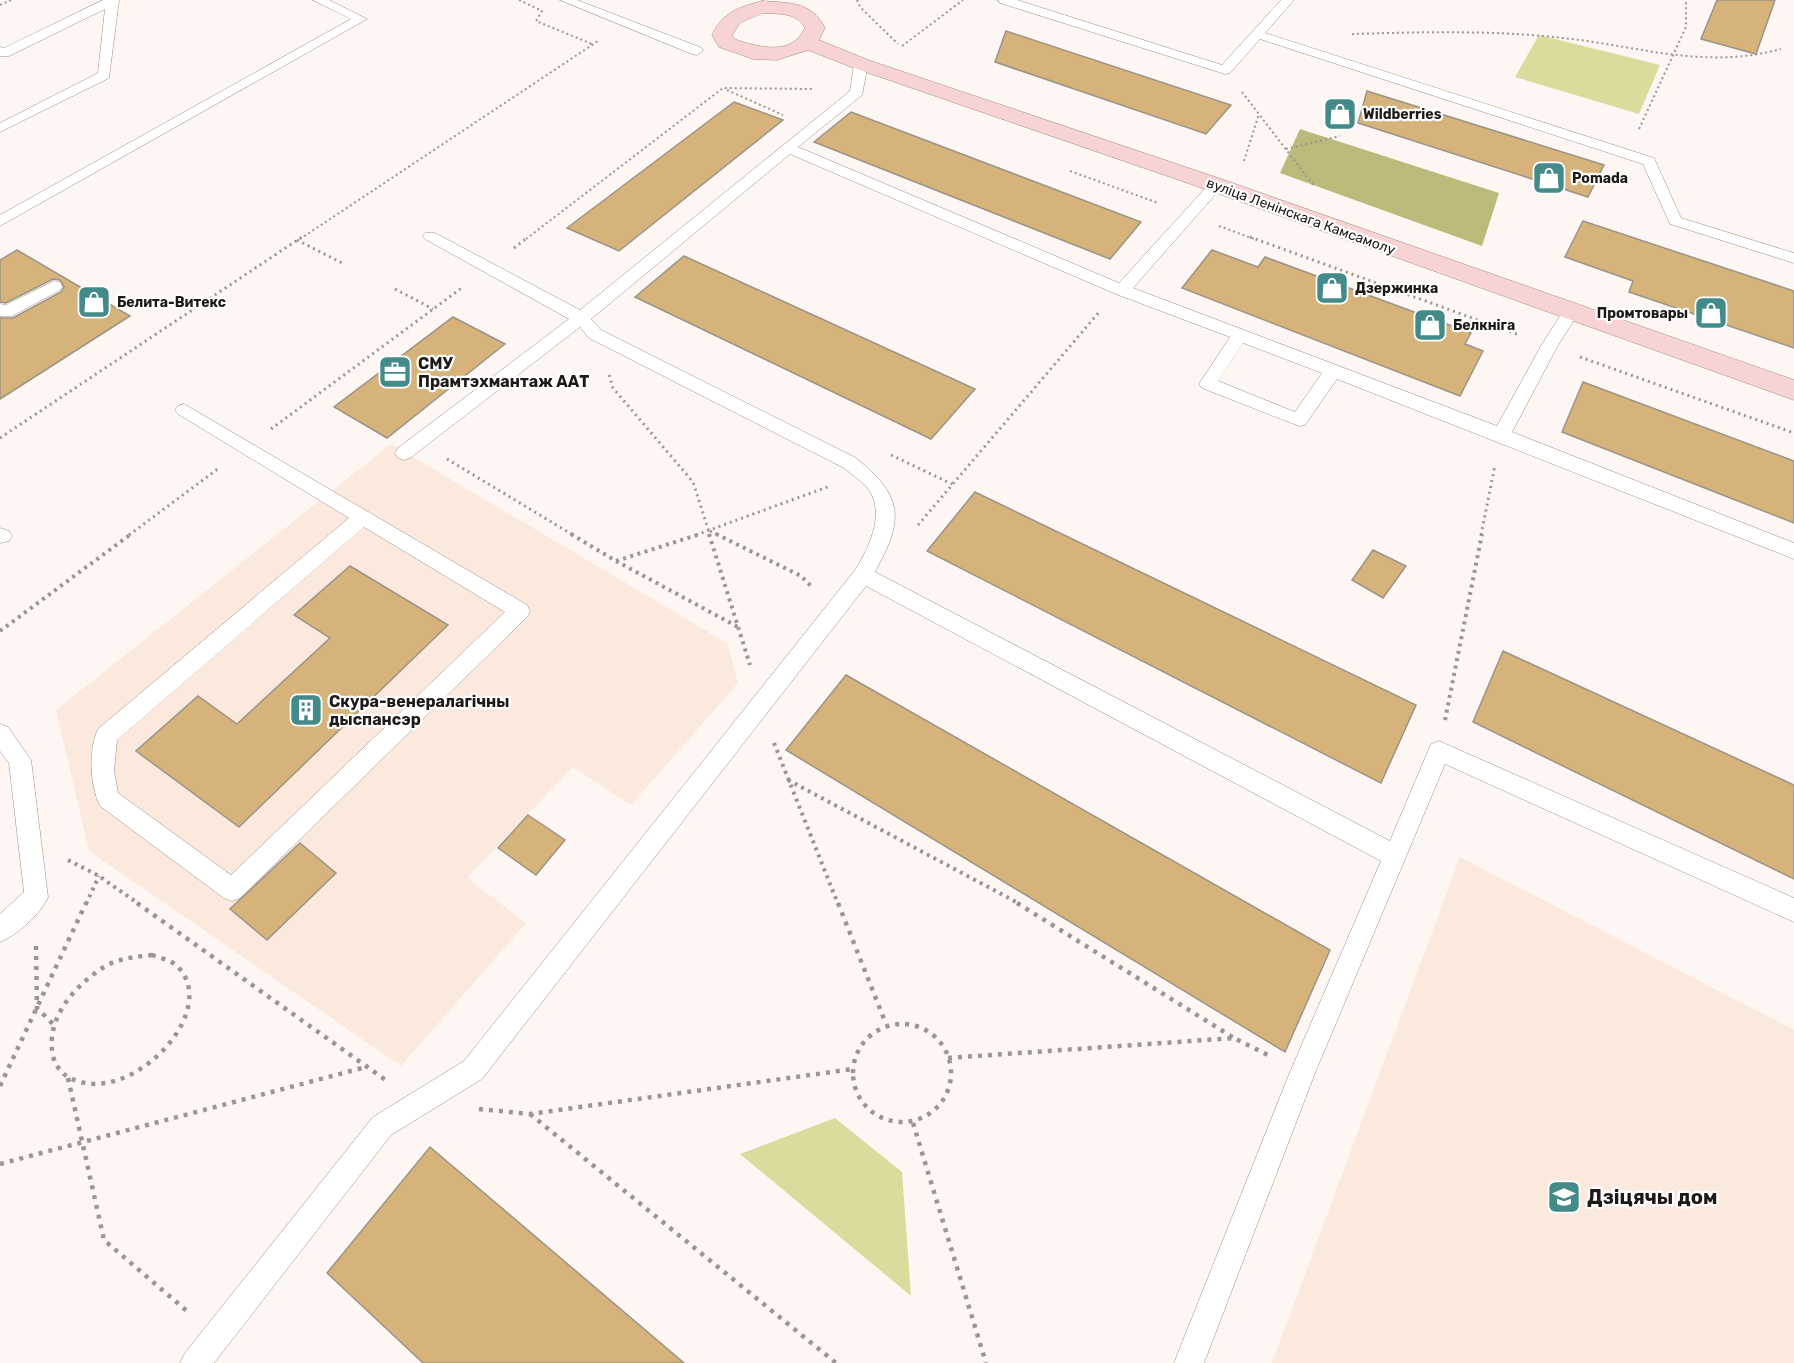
<svg xmlns="http://www.w3.org/2000/svg" width="1794" height="1363" viewBox="0 0 1794 1363" font-family="Rubik,sans-serif">
  <rect width="100%" height="100%" fill="#fdf6f3"/>
  <path fill="#fce9de" d="M391,444L727,643L738,683L631,805L573,767L467,878L526,923L401,1066L89,851L56,710Z
    M1460,857L1794,1030V1363H1272Z"/>
  <path fill="#dbdb9d" d="M1539,35L1660,65L1639,114L1515,77Z
    M835,1118L902,1172L911,1296L740,1154Z"/>
  <path fill="#bbba7b" d="M1300,129L1499,193L1482,246L1280,173Z"/>
  <path fill="#d5b37a" stroke="#9c9487" stroke-width="1.5" d="M1717,0H1775L1756,54L1701,39Z
    M1006,31L1231,105L1206,134L995,62Z
    M1367,91L1604,165L1588,197L1358,123Z
    M734,102L783,120L619,251L567,228Z
    M851,112L1141,222L1110,259L814,142Z
    M1583,221L1794,291V348L1629,292L1633,281L1565,257Z
    M17,250L130,316L0,399V318H13L61,292L64,287L60,280L53,279L6,303L0,302V260Z
    M1212,250L1258,267L1265,257L1471,333L1465,344L1483,351L1460,396L1182,288Z
    M684,256L975,389L931,439L635,297Z
    M453,317L505,344L387,438L334,407Z
    M1583,382L1794,461V523L1562,432Z
    M975,492L1416,705L1381,783L927,551Z
    M1373,550L1406,566L1383,598L1352,580Z
    M350,566L448,625L239,827L136,751L198,696L237,724L330,638L294,615Z
    M1503,651L1794,785V879L1473,722Z
    M846,675L1330,950L1285,1052L786,750Z
    M528,815L565,840L536,875L498,848Z
    M300,843L336,873L267,940L230,909Z
    M430,1147L684,1363H423L327,1273Z"/>
  <g fill="none" stroke-linecap="round" stroke-linejoin="round">
    <defs>
      <path id="lane" d="M103,0H119L109,78L0,132V123L98,73L105,9L9,56H0V47L4,48Z
        M313,0H329L367,19L0,226V215L351,19Z
        M560,0H577L702,48L703,51L697,55L692,54Z
        M998,0H1017L1222,65L1281,0H1294L1265,33L1654,158L1681,218L1794,253V263L1670,224L1643,164L1260,39L1230,73L1225,74L1000,3Z
        M861,60L868,64L862,95L798,147L1119,283L1211,182H1221L1223,185L1221,188L1133,288L1497,426L1541,346L1565,308H1577L1579,312L1557,347L1512,432L1794,543V559L1337,379L1305,425L1299,426L1202,388L1199,384L1230,337L1116,294L790,154L591,319L601,330L856,458C904,497 904,519 875,572L1390,841L1431,744L1439,741L1794,898V922L1445,764L1315,1073L1204,1363H1174L1290,1072L1381,861L866,586L482,1079L391,1135L214,1363H180L185,1353L373,1117L464,1061L856,569C870,545 887,511 866,486C859,479 851,474 844,468L589,338L580,327L410,458L404,460L398,458L395,453L398,448L569,319L425,239L422,236L425,233H435L580,310L850,91L854,64ZM1243,343L1322,373L1295,412L1218,381Z
        M54,281L60,282L62,286L60,290L12,316H0V304L6,305Z
        M184,404L527,605L530,611L527,617L240,898L232,901L224,898L100,806C90,785 88,751 98,729L349,518L178,414L175,410L178,406ZM364,527L505,612L231,875L118,793L114,771L117,740Z
        M0,528L9,531L12,536L9,541L0,543Z
        M0,724L8,727L31,760L48,897C41,914 17,935 0,942V914L24,892L9,763L0,751Z"/>
      <path id="secondary" d="M762,1C789,3 811,1 825,28L819,40L868,60L1224,180L1794,380V400L1208,190L854,68L808,50L777,60L753,59L719,47L712,35C722,12 740,7 762,1ZM763,13C778,14 797,12 805,28C792,57 757,47 734,39L732,35L740,23Z"/>
    </defs>
    <use href="#lane" stroke="#9d8e86" stroke-width="1"/>
    <use href="#secondary" stroke="#9d8e86" stroke-width="1"/>
    <path stroke="#9c9693" stroke-width="2" stroke-dasharray="2 3" stroke-linecap="butt" d="M519,0L542,11L536,21L592,44
      M857,0L860,7L898,44
      M0,5L11,0
      M1352,34C1422,32 1493,30 1563,38C1639,46 1705,70 1781,49
      M902,46L963,0
      M727,90L783,115
      M1242,92L1314,186
      M1639,129L1686,27V0
      M1286,149L1340,136
      M1244,161L1259,114
      M1070,171L1158,203
      M1219,226L1254,239
      M300,239L598,41
      M526,239L723,88L813,89"/>
    <path stroke="#9c9693" stroke-width="3" stroke-dasharray="2 4" stroke-linecap="butt" d="M1250,237L1519,335
      M297,240L344,264
      M514,248L528,237
      M395,289L433,309
      M1580,357L1794,433
      M609,375L613,388L693,482L710,535
      M271,429L463,287
      M0,438L302,237
      M891,455L952,484
      M447,459L573,535
      M918,525L1100,311
      M710,531L719,535
      M129,535L219,468
      M696,535L830,486
      M1481,535L1495,465"/>
    <path stroke="#9c9693" stroke-width="4" stroke-dasharray="3 4.5" stroke-linecap="butt" d="M571,534L616,561L738,627
      M709,534L750,665
      M716,534L801,576L813,588
      M616,561L700,534
      M0,631L131,534
      M1445,720L1482,534
      M774,743L838,904
      M788,780L1020,904
      M68,860L99,876L139,904
      M86,904L99,876"/>
    <path stroke="#9c9693" stroke-width="4.5" stroke-dasharray="4 6" stroke-linecap="butt" d="M137,903L387,1081
      M838,903L886,1024
      M1017,903L1234,1038
      M36,946L37,1008L54,1025
      M152,955C160,958 171,960 177,966C221,1009 138,1098 81,1082C66,1078 57,1071 53,1056C45,1019 74,986 104,967C119,958 135,957 152,955Z
      M853 1073a49 49 0 1 1 98 0a49 49 0 1 1-98 0Z
      M948,1058L1234,1038L1272,1057
      M68,1078L104,1240L188,1312
      M0,1086L86,903
      M479,1109L530,1114L853,1069
      M530,1114L836,1363
      M913,1123L986,1363
      M0,1164L366,1067"/>
    <use href="#lane" fill="#fff" fill-rule="evenodd"/>
    <use href="#secondary" fill="#f7d4d3" fill-rule="evenodd"/>
  </g>
  <defs>
    <symbol id="shop-square" viewBox="-11 -11 22 22"><rect x="-9" y="-9" width="18" height="18" rx="4" fill="#438b89" stroke="#fff"/><path d="M-5-2.5h2.3a2.7 3.5 0 0 1 5.4 0H5L5.5 6h-11ZM-1.5-2.5h3a1.5 2.3 0 0 0-3 0Z" fill="#fff"/></symbol>
    <symbol id="office-square" viewBox="-11 -11 22 22"><rect x="-9" y="-9" width="18" height="18" rx="4" fill="#438b89" stroke="#fff"/><path d="M-6-3h4V-5.5h4V-3h4V5H-6ZM-1-4.5V-3h2v-1.5ZM-6 0V1H6V0Z" fill="#fff"/></symbol>
    <symbol id="building-square" viewBox="-11 -11 22 22"><rect x="-9" y="-9" width="18" height="18" rx="4" fill="#438b89" stroke="#fff"/><path d="M-4-6H4V6H1V3H-1V6H-4ZM-2.5-4.3h1.7v1.8h-1.7ZM.8-4.3h1.7v1.8H.8ZM-2.5-1h1.7V.8h-1.7ZM.8-1h1.7V.8H.8Z" fill="#fff"/></symbol>
    <symbol id="school-square" viewBox="-11 -11 22 22"><rect x="-9" y="-9" width="18" height="18" rx="4" fill="#438b89" stroke="#fff"/><path d="M0-5L7-2L0 1L-7-2ZM-4 1L0 2.5L4 1V4Q0 6-4 4Z" fill="#fff"/></symbol>
  </defs>
  <g fill-rule="evenodd">
    <use href="#shop-square" x="1321" y="95" width="38" height="38"/>
    <use href="#shop-square" x="1530" y="159" width="38" height="38"/>
    <use href="#shop-square" x="1313" y="269" width="38" height="38"/>
    <use href="#shop-square" x="75" y="283" width="38" height="38"/>
    <use href="#shop-square" x="1692" y="294" width="38" height="38"/>
    <use href="#shop-square" x="1411" y="306" width="38" height="38"/>
    <use href="#office-square" x="376" y="353" width="38" height="38"/>
    <use href="#building-square" x="287" y="691" width="38" height="38"/>
    <use href="#school-square" x="1545" y="1178" width="38" height="38"/>
  </g>
  <g text-anchor="middle" stroke-width="4.5" stroke-linejoin="round" paint-order="stroke">
    <g font-size="14" font-weight="bold" fill="#1f1a17" stroke="#fff" text-anchor="start">
      <text x="1363" y="119">Wildberries</text>
      <text x="1572" y="183">Pomada</text>
      <text x="1355" y="293">Дзержинка</text>
      <text x="117" y="307">Белита-Витекс</text>
      <text x="1688" y="318" text-anchor="end">Промтовары</text>
      <text x="1453" y="330">Белкніга</text>
    </g>
    <g font-size="14" fill="#1f1a17" stroke="#fff">
      <text transform="translate(1301 216) rotate(20)" y="5">вуліца Ленінскага Камсамолу</text>
    </g>
    <g font-size="16" font-weight="bold" fill="#1f1a17" stroke="#fff" text-anchor="start">
      <text x="418" y="369">СМУ<tspan x="418" dy="18">Прамтэхмантаж ААТ</tspan></text>
      <text x="329" y="707">Скура-венералагічны<tspan x="329" dy="18">дыспансэр</tspan></text>
    </g>
    <g font-size="20" font-weight="bold" fill="#1f1a17" stroke="#fff" text-anchor="start">
      <text x="1587" y="1204">Дзіцячы дом</text>
    </g>
  </g>
</svg>
